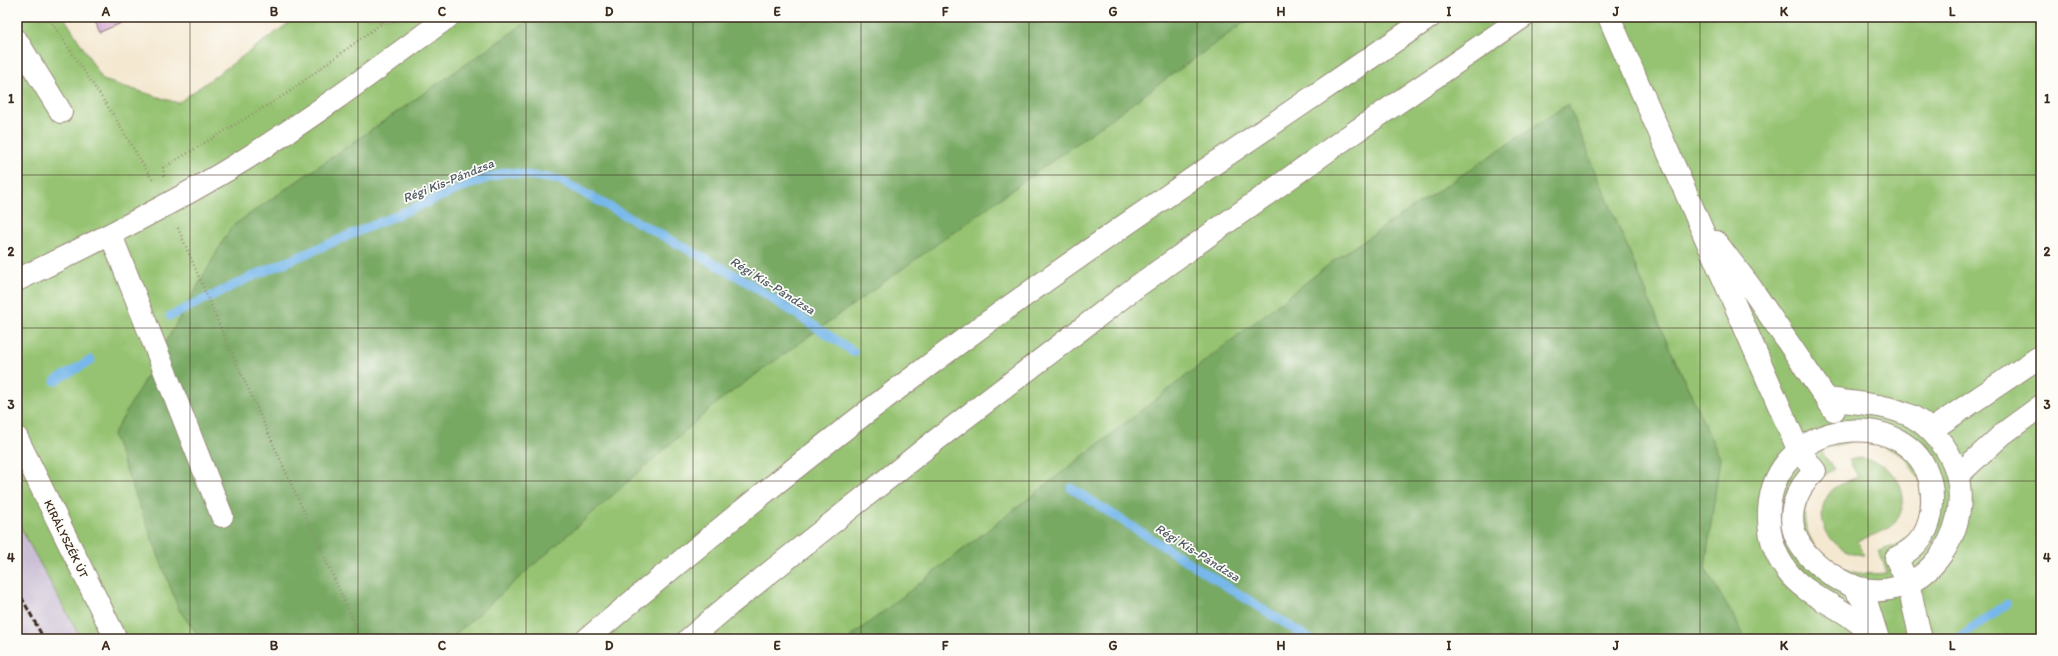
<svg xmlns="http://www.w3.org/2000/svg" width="2058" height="656" viewBox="0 0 2058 656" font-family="Itim,sans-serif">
  <rect width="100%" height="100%" fill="#fdfcf7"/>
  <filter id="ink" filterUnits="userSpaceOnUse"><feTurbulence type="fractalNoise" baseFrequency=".025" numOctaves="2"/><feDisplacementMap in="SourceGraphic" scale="8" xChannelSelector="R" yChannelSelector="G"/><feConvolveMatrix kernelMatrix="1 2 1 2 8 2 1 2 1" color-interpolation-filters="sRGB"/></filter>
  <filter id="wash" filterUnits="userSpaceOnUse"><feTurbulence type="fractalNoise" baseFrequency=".012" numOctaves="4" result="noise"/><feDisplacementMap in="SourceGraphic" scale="16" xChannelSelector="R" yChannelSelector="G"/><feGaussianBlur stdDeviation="0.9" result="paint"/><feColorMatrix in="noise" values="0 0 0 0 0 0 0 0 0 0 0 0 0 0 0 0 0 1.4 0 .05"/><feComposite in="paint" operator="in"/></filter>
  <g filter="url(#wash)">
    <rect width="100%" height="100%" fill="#f4e8d1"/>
    <path fill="#cbbfd5" d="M17,521L81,639H17Z"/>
    <path fill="#95c371" stroke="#687648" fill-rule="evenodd" d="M17,17H64L103,80L178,103L297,17H2041V639H81L17,521ZM1858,440L1881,445L1905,457L1923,485L1920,521L1915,531L1897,545L1879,551L1887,573C1874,574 1860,575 1848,570C1818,559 1794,527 1809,496C1811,491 1813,485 1816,482C1821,477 1828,473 1834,469L1821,451L1829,447Z
      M1859,458C1893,461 1917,494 1894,524C1890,530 1866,537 1858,541L1864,555C1833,554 1810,520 1829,494C1835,485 1848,481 1858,477L1849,460Z"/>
    <path fill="#78a963" stroke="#5a6a40" d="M534,17H1252L719,401L450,639H201L179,610L113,435L231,227Z
      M1568,104L1666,340L1720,458L1705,568L1744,635L1740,639H848L1336,259Z"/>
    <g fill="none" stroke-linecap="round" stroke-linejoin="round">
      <path stroke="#77b7eb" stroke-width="9" d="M170,316L251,277L468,185L506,172L560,180L744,280L854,352
        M55,381L91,360
        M1071,488L1310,639
        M1958,638L2007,604"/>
    </g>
    <g id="blocks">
      <path fill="#ce9acc" d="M93,17H135L100,32Z"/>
    </g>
  </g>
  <g filter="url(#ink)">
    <use href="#blocks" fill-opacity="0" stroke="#988978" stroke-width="1"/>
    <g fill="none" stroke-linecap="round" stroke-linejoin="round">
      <defs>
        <path id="minor" d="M17,41L61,112
          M111,235L222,516
          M17,280C95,243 171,205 244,160C315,116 381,66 448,17
          M17,438L116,639"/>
        <path id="major" d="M1609,17L1798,449L1815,471C1797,488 1785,514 1797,539C1805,556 1822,569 1838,579C1921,627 1997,511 1940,441C1932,431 1924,423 1913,417C1887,404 1855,403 1827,399
          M1716,242L1749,285L1834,410
          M1852,585L1868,607L1878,639
          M1877,637C1867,630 1858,622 1848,615C1828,602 1802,591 1787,571C1774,554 1768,533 1769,511C1774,407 1936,403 1932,503C1931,530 1920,547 1896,558L1908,583L1921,639"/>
        <path id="highway" d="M1931,430L2041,356
          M1958,475L2004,433L2041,406
          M587,639C694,550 800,461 912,378C1080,252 1256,136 1430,17
          M689,639L729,605L931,444L1136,287L1343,140L1523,17"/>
      </defs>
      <use href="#minor" stroke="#988978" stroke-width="24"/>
      <use href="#major" stroke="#988978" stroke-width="24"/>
      <use href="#highway" stroke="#988978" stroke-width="24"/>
      <path stroke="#988978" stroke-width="2.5" stroke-dasharray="1 3" stroke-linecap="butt" d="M48,17L114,116L153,181
        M164,176L163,168L286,94L390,17
        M178,228L222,331L357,629L358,639
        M2041,555C2034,569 2036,586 2041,601"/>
      <use href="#minor" stroke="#fff" stroke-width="22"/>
      <use href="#major" stroke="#fff" stroke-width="22"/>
      <use href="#highway" stroke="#fff" stroke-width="22"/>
      <path stroke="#3b2a1e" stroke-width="3" stroke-dasharray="6 3" stroke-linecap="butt" d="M17,589L44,639"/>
    </g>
  </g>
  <path fill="none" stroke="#3b2a1e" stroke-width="1" stroke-opacity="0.55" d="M190,17V639M358,17V639M526,17V639M693,17V639M861,17V639M1029,17V639M1197,17V639M1365,17V639M1532,17V639M1700,17V639M1868,17V639M17,175H2041M17,328H2041M17,481H2041"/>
  <g text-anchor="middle" stroke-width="3.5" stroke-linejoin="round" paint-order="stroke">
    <g font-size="12" fill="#3b2a1e" stroke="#fdfcf7">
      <text transform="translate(66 539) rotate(64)" y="4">KIRÁLYSZÉK ÚT</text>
    </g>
    <g font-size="13" font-style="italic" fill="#505b66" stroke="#fdfcf7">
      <text transform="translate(448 180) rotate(-22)" y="5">Régi Kis-Pándzsa</text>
      <text transform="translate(773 285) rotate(32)" y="5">Régi Kis-Pándzsa</text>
      <text transform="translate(1198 552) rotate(32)" y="5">Régi Kis-Pándzsa</text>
    </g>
  </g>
  <rect width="2058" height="656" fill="none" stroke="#fdfcf7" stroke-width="44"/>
  <rect x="22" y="22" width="2014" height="612" fill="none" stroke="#3b2a1e" stroke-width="1.5"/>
  <g font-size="13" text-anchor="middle" font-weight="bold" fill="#3b2a1e">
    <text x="106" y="16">A</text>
    <text x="274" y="16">B</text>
    <text x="442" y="16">C</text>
    <text x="609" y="16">D</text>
    <text x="777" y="16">E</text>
    <text x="945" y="16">F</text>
    <text x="1113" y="16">G</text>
    <text x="1281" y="16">H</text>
    <text x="1449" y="16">I</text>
    <text x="1616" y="16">J</text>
    <text x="1784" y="16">K</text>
    <text x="1952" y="16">L</text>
    <text x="11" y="103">1</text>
    <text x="2047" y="103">1</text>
    <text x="11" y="256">2</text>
    <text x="2047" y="256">2</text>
    <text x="11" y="409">3</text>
    <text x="2047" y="409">3</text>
    <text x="11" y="562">4</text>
    <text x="2047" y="562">4</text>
    <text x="106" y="650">A</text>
    <text x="274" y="650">B</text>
    <text x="442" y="650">C</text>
    <text x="609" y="650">D</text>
    <text x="777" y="650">E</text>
    <text x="945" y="650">F</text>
    <text x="1113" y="650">G</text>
    <text x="1281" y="650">H</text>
    <text x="1449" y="650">I</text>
    <text x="1616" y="650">J</text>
    <text x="1784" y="650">K</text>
    <text x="1952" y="650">L</text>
  </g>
</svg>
